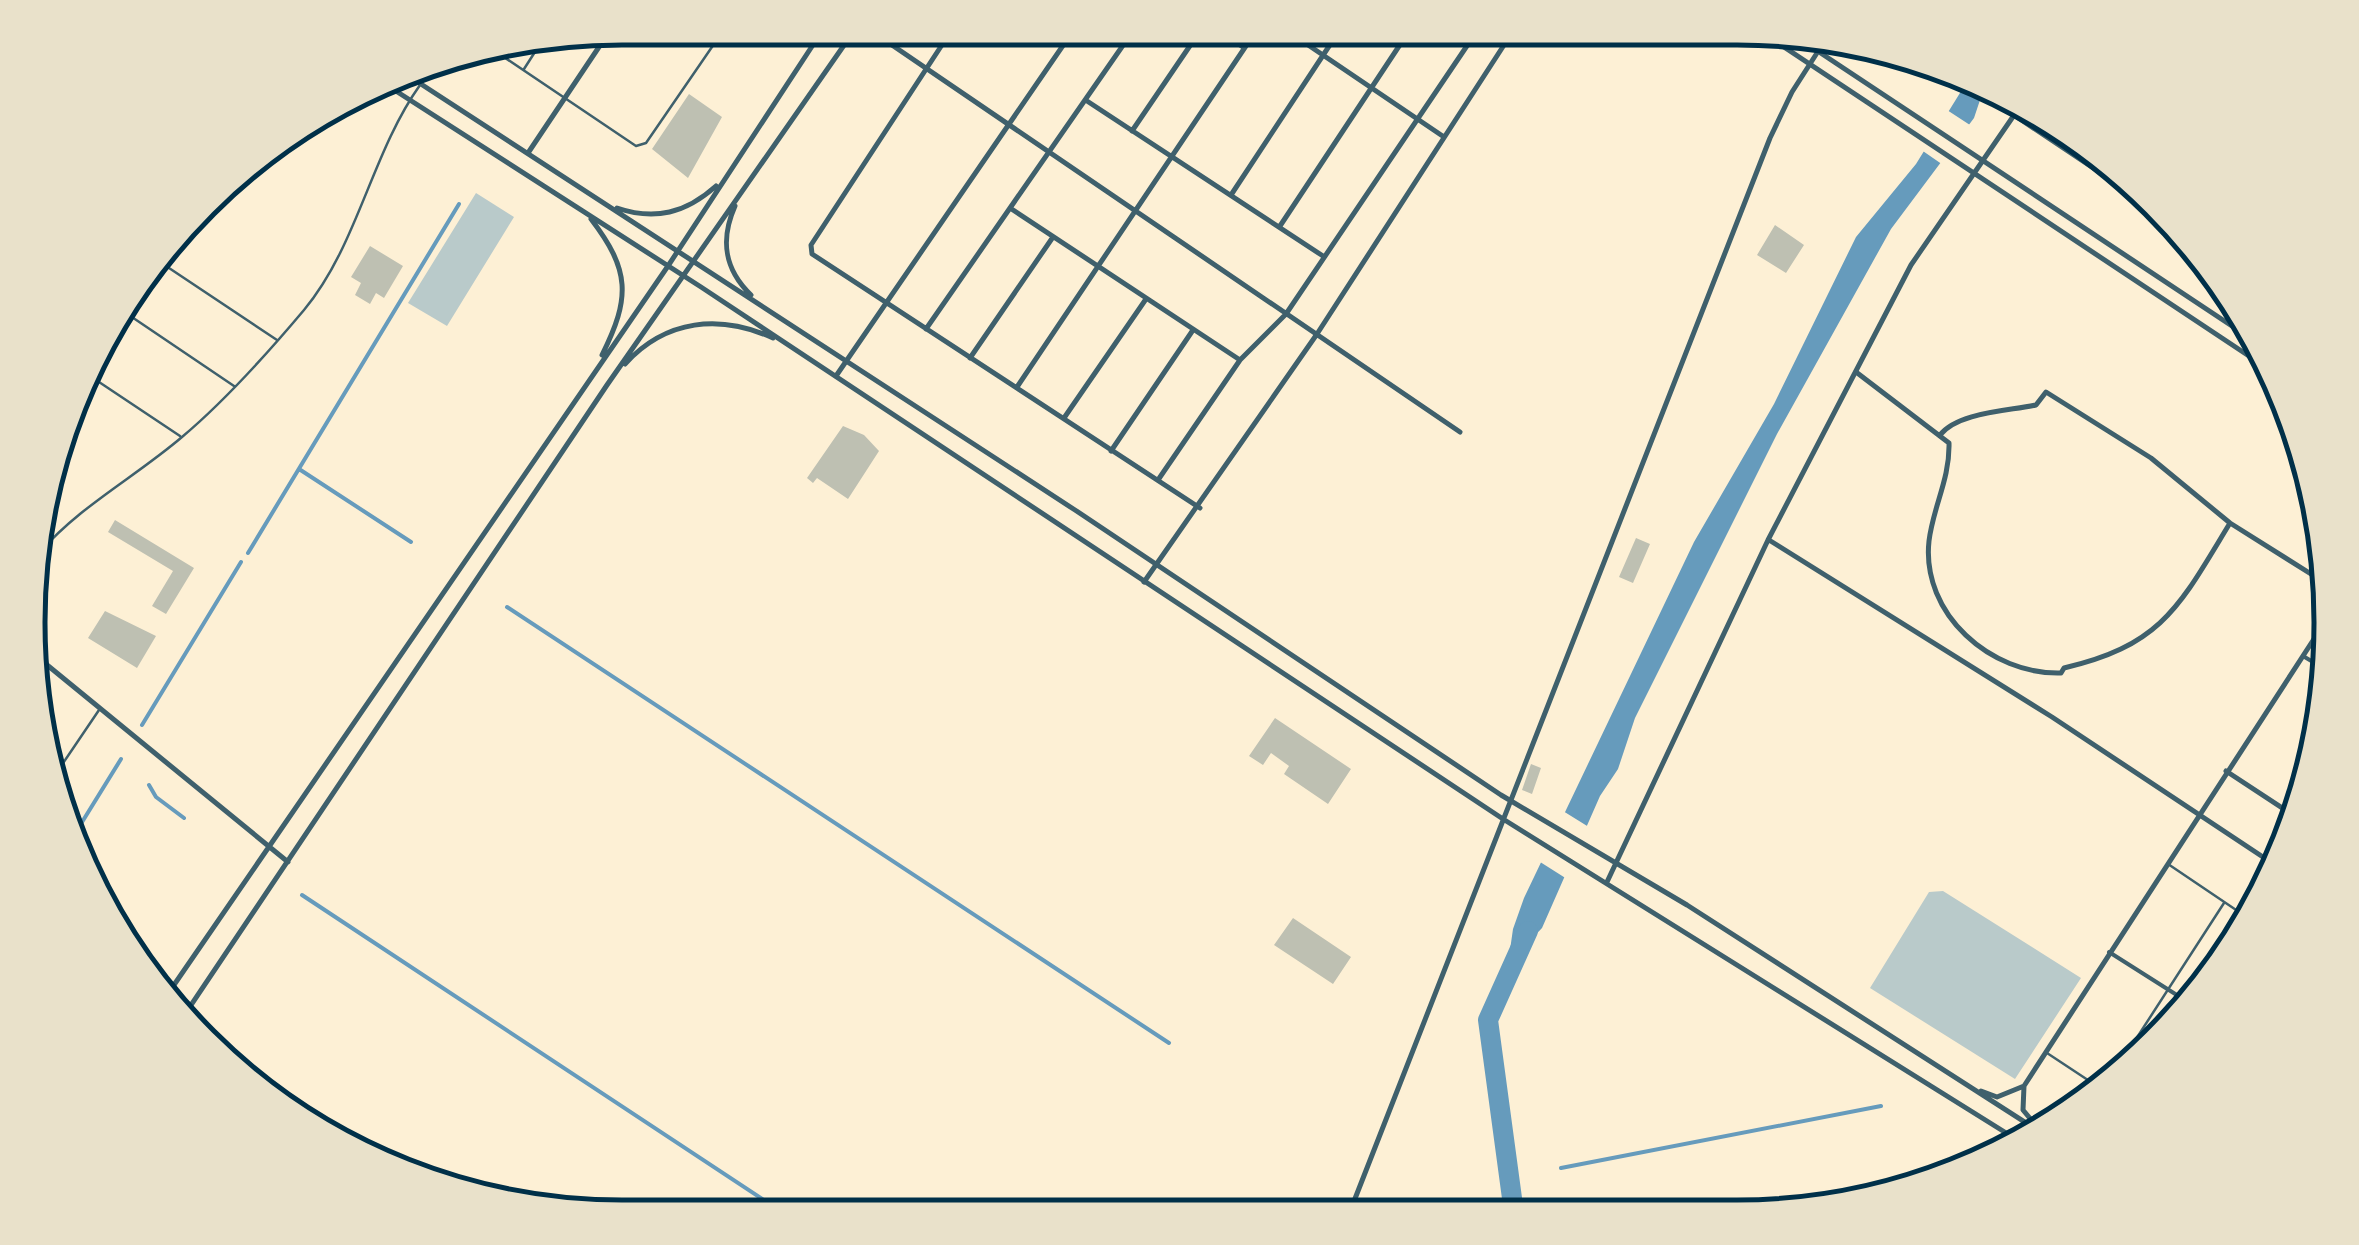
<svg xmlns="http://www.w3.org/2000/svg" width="2359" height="1245" viewBox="0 0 2359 1245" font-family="'IBM Plex Sans',sans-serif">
  <rect width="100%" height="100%" fill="#fdf0d5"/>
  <path fill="#b9caca" d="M476,193L514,217L447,326L408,303Z
    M1943,891L2081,978L2015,1079L1870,988L1929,892Z"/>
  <path fill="#669bbc" d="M1968,80L1985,85L1974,118L1891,229L1777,434L1635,718L1618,769L1600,796L1542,928L1508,964L1513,929L1524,898L1694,542L1774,404L1856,237L1916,164Z"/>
  <path fill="#fdf0d5" d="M1947,110L1973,127L1946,167L1920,149Z
    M1563,811L1592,829L1567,879L1537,860Z"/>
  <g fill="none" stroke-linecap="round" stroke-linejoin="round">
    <path stroke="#669bbc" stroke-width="4" d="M299,469L411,542
      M248,553L459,204
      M507,607L1169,1043
      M142,725L241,562
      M149,785L156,797L184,818
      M71,840L121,759
      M302,895L788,1216
      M1561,1168L1881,1106"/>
    <path stroke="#669bbc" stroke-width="20" d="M1514,1213L1488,1020L1528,931"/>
  </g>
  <path fill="#bec0b2" d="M689,94L722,117L688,178L652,149Z
    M1775,225L1804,245L1786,273L1757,255Z
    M370,246L403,266L384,298L376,293L370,304L355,295L361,283L351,277Z
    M843,426L864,435L879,451L848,499L817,478L813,483L807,478Z
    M115,520L194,568L166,614L152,606L173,571L108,532Z
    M1636,538L1650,544L1633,583L1619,577Z
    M105,611L156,636L137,668L88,638Z
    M1275,718L1351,769L1328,804L1284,774L1289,766L1271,753L1263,765L1249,756Z
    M1531,764L1541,768L1532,794L1522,790Z
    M1293,918L1351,957L1333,984L1274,945Z"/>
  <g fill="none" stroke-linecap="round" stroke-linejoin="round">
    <path stroke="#3f606c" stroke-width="2.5" d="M492,49L636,146L646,143L725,28
      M524,69L542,41
      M157,260L277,340
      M120,309L234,386
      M90,376L180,436
      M39,553C81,505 134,478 182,437C226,400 267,354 304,310C358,245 371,154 420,85
      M36,590L38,654
      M55,775L99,710
      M2284,809L2295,793
      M2168,864L2248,918
      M2047,1053L2103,1090
      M2103,1090L2224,903"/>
    <path stroke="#3f606c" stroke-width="4" d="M2303,656L2328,671
      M2109,952L2191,1004"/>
    <path stroke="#3f606c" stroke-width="5" d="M867,28L1460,432
      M953,28L811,245L812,254L1200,508
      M1214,28L1243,47
      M1283,28L1444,137
      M1087,101L1323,256
      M2014,115L2165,216
      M1132,131L1202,28
      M528,153L611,29
      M1231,195L1341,28
      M1010,208L1240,360
      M1280,226L1411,28
      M926,329L1135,28
      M970,358L1053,237
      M1856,372L1949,443C1950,479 1933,507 1929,541C1921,614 1991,675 2061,673L2064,668C2163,645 2180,605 2230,523L2319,579
      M836,376L1075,28
      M1017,387L1258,28
      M1064,418L1146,299
      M1940,435C1958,412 2009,411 2036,405L2046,392L2151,458L2230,523
      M1111,451L1193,330
      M1158,480L1240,360L1286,314L1479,28
      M1144,582L1317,334L1515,28
      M2226,771L2290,813"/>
    <path stroke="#3f606c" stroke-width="5" d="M1757,29L2261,364
      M1789,32L2244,334
      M404,73L1075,510L1501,795L1687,905L2037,1130
      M385,84L701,287L1503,819L2019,1141
      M735,206C720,240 724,269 751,295
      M617,208C655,221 686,213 716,186
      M591,219C630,270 631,297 602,355
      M625,364C666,319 720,314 773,338
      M1769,540L2052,717L2275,865
      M30,651L288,862
      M1607,882L1768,540L1911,265L2021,105
      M165,998L668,266L824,28
      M181,1020L607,385L856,28
      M1981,1091L1997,1097L2024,1086
      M2039,1129L2023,1110L2024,1086L2325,622
      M1349,1214L1770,138L1792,92L1824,42"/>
  </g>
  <path d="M0 0H2359V1245H0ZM622 45H1737A577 577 0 0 1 2314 622V623A577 577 0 0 1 1737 1200H622A577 577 0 0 1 45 623V622A577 577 0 0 1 622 45Z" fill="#e9e1ca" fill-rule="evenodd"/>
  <path fill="none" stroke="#003049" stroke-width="5" d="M622 45H1737A577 577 0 0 1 2314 622V623A577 577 0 0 1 1737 1200H622A577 577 0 0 1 45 623V622A577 577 0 0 1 622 45Z"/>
</svg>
